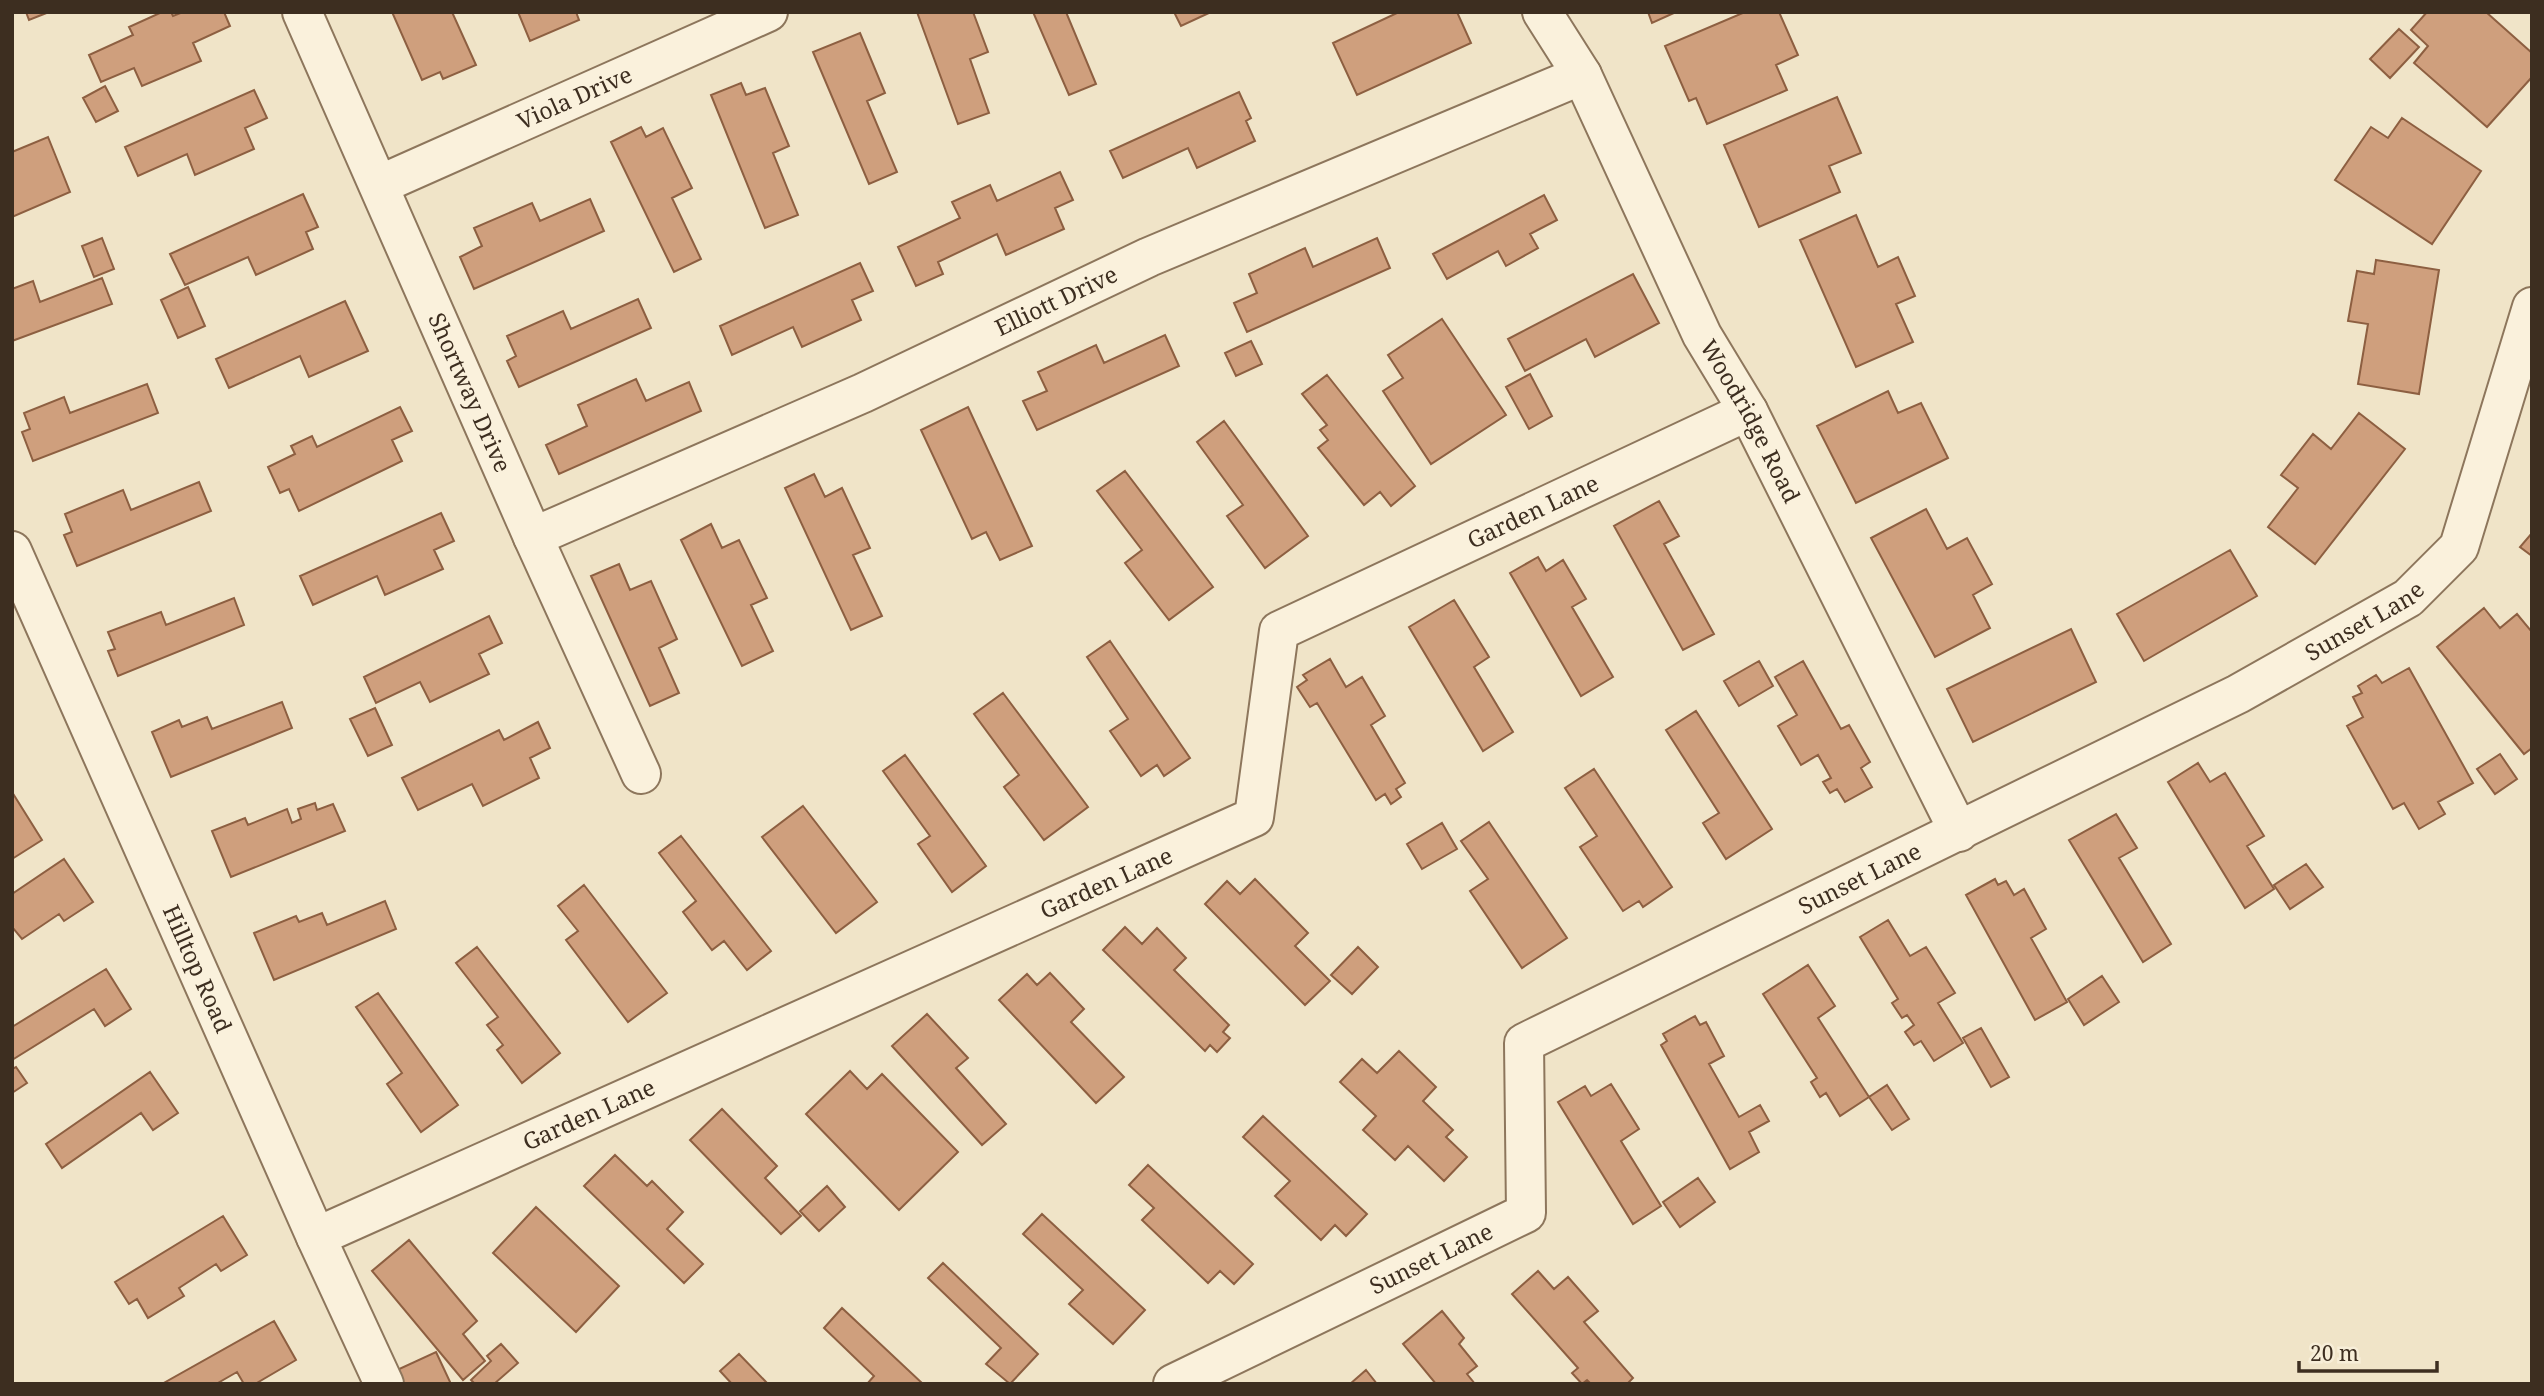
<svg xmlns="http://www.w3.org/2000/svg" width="2544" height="1396" viewBox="0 0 2544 1396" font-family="'Noto Serif',serif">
  <rect width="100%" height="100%" fill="#f0e4c8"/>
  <path fill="#cf9f7d" stroke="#8d5f41" stroke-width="2" d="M26,12H49L29,20Z
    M162,12H171L173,16L183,12H224L230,26L193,43L201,61L142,86L134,68L101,82L89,55L133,35L129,27Z
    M392,12H452L476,65L443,79L440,72L422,80Z
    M518,12H576L579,20L530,41Z
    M917,12H973L988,52L970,59L989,113L958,124Z
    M1033,12H1066L1096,84L1069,95Z
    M1174,12H1211L1181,26Z
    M1399,12H1457L1471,43L1357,95L1333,43Z
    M1648,12H1676L1652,23Z
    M1745,12H1779L1798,55L1776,65L1787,90L1707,124L1696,98L1689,101L1665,46Z
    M2427,12H2486L2532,53V77L2487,127L2414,63L2428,46L2411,30Z
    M2399,29L2419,47L2390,78L2370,59Z
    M860,33L885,93L867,101L897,172L869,184L813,52Z
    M741,83L746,95L765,88L789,146L773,153L798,215L765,228L711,95Z
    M105,86L118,111L96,122L83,98Z
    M254,90L267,118L245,128L254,149L195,175L187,154L138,176L125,147Z
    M1239,92L1251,118L1246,121L1255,141L1197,168L1188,148L1123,178L1110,151Z
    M1837,97L1861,153L1829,166L1840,192L1759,227L1724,145Z
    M2402,118L2481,171L2432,244L2335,180L2371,127L2388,138Z
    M641,127L646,137L663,128L692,188L672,198L701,259L674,272L611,142Z
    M48,137L70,192L12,217V152Z
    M1060,172L1073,200L1055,208L1064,229L1006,255L997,234L938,262L943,274L916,286L898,247L960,218L952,202L990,185L997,201Z
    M303,194L318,227L306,232L313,249L256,275L248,257L185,285L170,254Z
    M1544,195L1557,220L1530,234L1538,248L1506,266L1498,251L1447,279L1433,254Z
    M590,199L604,231L474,289L460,257L482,246L474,228L532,203L540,221Z
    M1856,215L1878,267L1898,257L1915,296L1896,304L1913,342L1856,367L1800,240Z
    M102,238L114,269L94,277L82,246Z
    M1377,238L1390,268L1247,332L1234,303L1257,293L1249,274L1305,248L1313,267Z
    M2376,260L2439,270L2419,394L2358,384L2368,324L2348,321L2357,271L2374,274Z
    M860,263L873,291L852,300L861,320L802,347L793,327L732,355L720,326Z
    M1633,274L1659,323L1595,357L1586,339L1525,371L1508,339Z
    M102,278L112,304L12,341V289L33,281L40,302Z
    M188,287L205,326L178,338L161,300Z
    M638,299L651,328L519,387L507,361L516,356L507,336L563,311L571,329Z
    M345,301L368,351L309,377L300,356L229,388L216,359Z
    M1442,319L1506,415L1431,464L1383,391L1403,378L1388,355Z
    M1165,335L1179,366L1037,430L1023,401L1047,391L1038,372L1096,345L1104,363Z
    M1251,341L1262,364L1236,376L1225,353Z
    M1530,374L1552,416L1529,429L1506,387Z
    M1327,375L1415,486L1391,506L1380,492L1364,505L1318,448L1328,440L1320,430L1327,425L1302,394Z
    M636,379L646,401L689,382L701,411L559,474L546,445L587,426L578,405Z
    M147,384L158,413L33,461L22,432L30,429L24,413L64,397L70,413Z
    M1888,391L1898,413L1921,403L1948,458L1856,503L1817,426Z
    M400,407L412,431L392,440L402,461L299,511L289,489L280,493L268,467L295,454L291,446L312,436L317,447Z
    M968,407L1032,546L1000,560L986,532L972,539L921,430Z
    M2359,413L2405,449L2315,564L2268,527L2298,488L2281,475L2313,434L2331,449Z
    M1224,421L1308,536L1265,568L1227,516L1243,505L1197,442Z
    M1125,471L1213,587L1169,620L1125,563L1142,550L1097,491Z
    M814,474L825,497L842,488L870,548L853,555L882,616L851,630L785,488Z
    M199,482L211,511L77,566L64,535L72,532L65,514L123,490L131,510Z
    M1659,501L1679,536L1664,544L1714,634L1683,650L1614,526Z
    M1926,509L1947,549L1967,538L1992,584L1973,595L1990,628L1935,657L1871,538Z
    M441,513L454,541L434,550L443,569L385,595L377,576L313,605L300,576Z
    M711,524L722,548L739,540L767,598L751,605L773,651L742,666L681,540Z
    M2532,533V556L2520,547Z
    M2230,550L2257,596L2144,661L2117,614Z
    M1538,557L1546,571L1563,560L1586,599L1572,607L1613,677L1581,696L1510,573Z
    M619,564L630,590L651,581L677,639L659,648L679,693L650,706L591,576Z
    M234,598L244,625L118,676L108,651L115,649L108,632L161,612L166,625Z
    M1454,600L1489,657L1474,667L1513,732L1483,751L1409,627Z
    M2484,608L2500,628L2517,614L2532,632V748L2524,754L2437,647Z
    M489,616L502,643L479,654L489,674L430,702L420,682L376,703L364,677Z
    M2071,629L2096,682L1973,742L1947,689Z
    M1110,641L1190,758L1164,776L1157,765L1141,776L1110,731L1128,719L1087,657Z
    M1330,659L1346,687L1362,677L1385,716L1371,725L1405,783L1396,789L1401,797L1391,804L1385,794L1376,800L1317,703L1310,707L1297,687L1307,680L1303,675Z
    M1759,661L1773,686L1739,706L1724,681Z
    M1803,661L1841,729L1849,725L1870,762L1861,768L1872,787L1845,802L1837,789L1830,793L1823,782L1831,778L1818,755L1801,765L1778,726L1797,715L1775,677Z
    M2409,668L2473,783L2438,802L2445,814L2419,829L2404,803L2393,809L2347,726L2363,717L2353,697L2362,693L2358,686L2376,675L2382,683Z
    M1003,693L1088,807L1044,840L1004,787L1019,775L974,714Z
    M282,702L292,728L171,777L152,732L179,720L182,727L207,717L212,729Z
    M375,708L392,745L368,756L350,719Z
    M1696,711L1772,829L1726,859L1703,823L1719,813L1666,730Z
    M538,722L550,748L530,758L539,778L483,806L472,784L418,810L402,778L499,730L504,740Z
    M2500,754L2517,779L2495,794L2477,769Z
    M905,755L986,866L952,892L918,844L930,836L883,771Z
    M2198,763L2210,782L2225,773L2264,836L2247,846L2274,889L2245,908L2168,782Z
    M1594,769L1672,887L1643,907L1639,901L1623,911L1580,847L1597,836L1565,788Z
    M12,792L42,840L12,859Z
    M315,803L317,810L333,804L345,831L231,877L212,831L245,818L248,825L287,809L292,823L301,819L298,809Z
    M803,806L877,902L836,933L762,837Z
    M2116,814L2137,848L2119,858L2171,944L2143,962L2069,840Z
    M1489,822L1567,938L1522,968L1470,891L1488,879L1461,841Z
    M1442,823L1457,849L1422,869L1407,844Z
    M681,836L771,951L747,970L724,941L712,950L683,912L696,901L659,853Z
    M64,859L93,902L64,921L59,914L22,939L12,927V894Z
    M2306,864L2323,887L2290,909L2274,885Z
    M1255,879L1308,933L1295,946L1330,981L1305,1005L1205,904L1227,881L1240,894Z
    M1995,879L1998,885L2006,881L2014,895L2024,889L2046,929L2031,938L2067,1002L2035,1020L1966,895Z
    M584,885L667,993L628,1022L566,940L578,931L558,906Z
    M385,901L396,929L274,980L254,933L296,916L299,922L322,913L327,925Z
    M1888,920L1910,956L1926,947L1955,993L1938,1003L1963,1043L1934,1061L1921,1041L1914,1045L1905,1032L1914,1025L1907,1015L1902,1018L1892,1003L1898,999L1860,937Z
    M1125,927L1142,944L1157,928L1186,958L1174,970L1229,1025L1223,1032L1230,1038L1217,1052L1210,1045L1205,1051L1103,950Z
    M477,947L560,1053L522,1083L497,1050L503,1045L487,1025L498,1017L456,963Z
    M1358,947L1378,967L1352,994L1331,975Z
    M1808,965L1835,1006L1818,1018L1869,1097L1840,1116L1826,1093L1820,1097L1811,1082L1817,1078L1763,994Z
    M106,969L131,1009L105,1026L94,1009L12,1060V1027Z
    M1050,973L1084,1009L1071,1022L1124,1077L1096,1103L999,1000L1027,974L1037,985Z
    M2102,976L2119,1002L2084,1025L2068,999Z
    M378,993L458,1105L421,1132L387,1084L402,1073L356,1007Z
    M927,1014L968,1058L956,1068L1006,1124L982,1145L892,1046Z
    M1695,1016L1700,1025L1706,1022L1724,1056L1709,1064L1739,1117L1760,1105L1769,1121L1749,1132L1759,1152L1730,1169L1661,1045L1667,1041L1663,1034Z
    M1981,1028L2009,1077L1991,1087L1963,1038Z
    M1399,1051L1436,1087L1423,1101L1453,1130L1446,1137L1467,1157L1444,1181L1408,1146L1395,1160L1363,1130L1376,1116L1340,1082L1362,1059L1377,1073Z
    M16,1067L27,1083L12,1093V1069Z
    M850,1071L867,1089L882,1074L958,1152L899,1210L806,1114Z
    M150,1072L178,1113L153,1130L141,1113L62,1168L46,1144Z
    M1611,1084L1639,1129L1621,1141L1661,1206L1633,1224L1558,1102L1585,1086L1591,1096Z
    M1887,1085L1909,1119L1892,1130L1869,1097Z
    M722,1109L777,1166L765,1178L801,1216L781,1234L690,1140Z
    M1263,1116L1367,1214L1346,1236L1335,1225L1321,1240L1275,1196L1290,1181L1243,1137Z
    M615,1155L647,1186L652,1181L683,1212L667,1229L703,1264L684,1283L584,1186Z
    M1148,1165L1253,1264L1234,1284L1220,1271L1208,1283L1142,1220L1154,1208L1129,1185Z
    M1698,1178L1715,1202L1680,1227L1663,1202Z
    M827,1186L845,1207L819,1231L800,1211Z
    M536,1207L619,1286L576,1332L493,1253Z
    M1042,1214L1145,1310L1113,1344L1069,1304L1083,1290L1023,1234Z
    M223,1216L247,1255L221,1271L216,1264L179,1288L184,1296L148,1318L137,1299L129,1304L115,1282Z
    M409,1240L477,1321L463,1334L485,1361L463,1380L372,1271Z
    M943,1263L1038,1354L1010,1384L986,1364L1001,1348L928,1278Z
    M1538,1271L1554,1289L1568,1277L1598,1311L1584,1322L1633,1378L1627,1384H1591L1587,1380L1582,1384L1572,1373L1578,1368L1512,1294Z
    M842,1308L923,1384H867L874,1376L824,1328Z
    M1442,1311L1464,1338L1459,1344L1477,1366L1467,1374L1475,1384H1436L1403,1344Z
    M274,1321L296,1360L255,1384H244L237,1372L216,1384H162Z
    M501,1344L518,1363L494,1384H475L471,1380L491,1361L487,1356Z
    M436,1352L451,1384H403L397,1370Z
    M739,1354L768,1384H732L720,1371Z
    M1366,1370L1377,1384H1350Z"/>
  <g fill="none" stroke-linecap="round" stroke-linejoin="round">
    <defs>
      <g id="minor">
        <path id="s1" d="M302,12L533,537L641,774"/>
        <path id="s2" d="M1542,12L1582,75L1702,335L1748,411L1959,832"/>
        <path id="s3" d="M379,185L768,12"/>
        <path id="s4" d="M533,537L863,393L1149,257L1582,75"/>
        <path id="s5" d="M12,551L316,1237L384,1384"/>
        <path id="s6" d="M316,1237L1254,817L1279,631L1748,411"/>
        <path id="s7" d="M1173,1384L1526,1213L1524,1043L2238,694L2408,598L2459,547L2532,307"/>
      </g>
    </defs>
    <use href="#minor" stroke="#8d765c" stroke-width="42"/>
    <use href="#minor" stroke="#faf1dc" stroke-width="38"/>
  </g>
  <g text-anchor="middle" stroke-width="7" stroke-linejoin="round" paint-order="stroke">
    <g font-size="23" fill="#3d2e20" stroke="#f7eed8">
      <text dy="8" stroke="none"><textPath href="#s3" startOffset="214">Viola Drive</textPath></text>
      <text dy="8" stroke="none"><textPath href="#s4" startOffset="574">Elliott Drive</textPath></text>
      <text dy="8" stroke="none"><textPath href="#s1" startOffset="416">Shortway Drive</textPath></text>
      <text dy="8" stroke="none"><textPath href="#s2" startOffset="460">Woodridge Road</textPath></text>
      <text dy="8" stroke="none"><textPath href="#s6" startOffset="1496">Garden Lane</textPath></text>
      <text dy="8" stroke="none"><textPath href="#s7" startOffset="1503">Sunset Lane</textPath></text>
      <text dy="8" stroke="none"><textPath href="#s7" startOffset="936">Sunset Lane</textPath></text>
      <text dy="8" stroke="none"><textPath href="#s6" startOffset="866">Garden Lane</textPath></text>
      <text dy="8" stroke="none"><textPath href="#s5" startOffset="457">Hilltop Road</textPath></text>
      <text dy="8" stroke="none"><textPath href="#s6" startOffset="299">Garden Lane</textPath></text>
      <text dy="8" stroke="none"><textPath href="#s7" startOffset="287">Sunset Lane</textPath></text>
    </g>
  </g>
  <rect width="2544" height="1396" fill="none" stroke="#3d2e20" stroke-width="28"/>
  <path d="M2299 1361v10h138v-10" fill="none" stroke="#3d2e20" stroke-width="3.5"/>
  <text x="2310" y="1361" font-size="21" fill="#3d2e20" stroke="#f7eed8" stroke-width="5" paint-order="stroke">20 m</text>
</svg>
